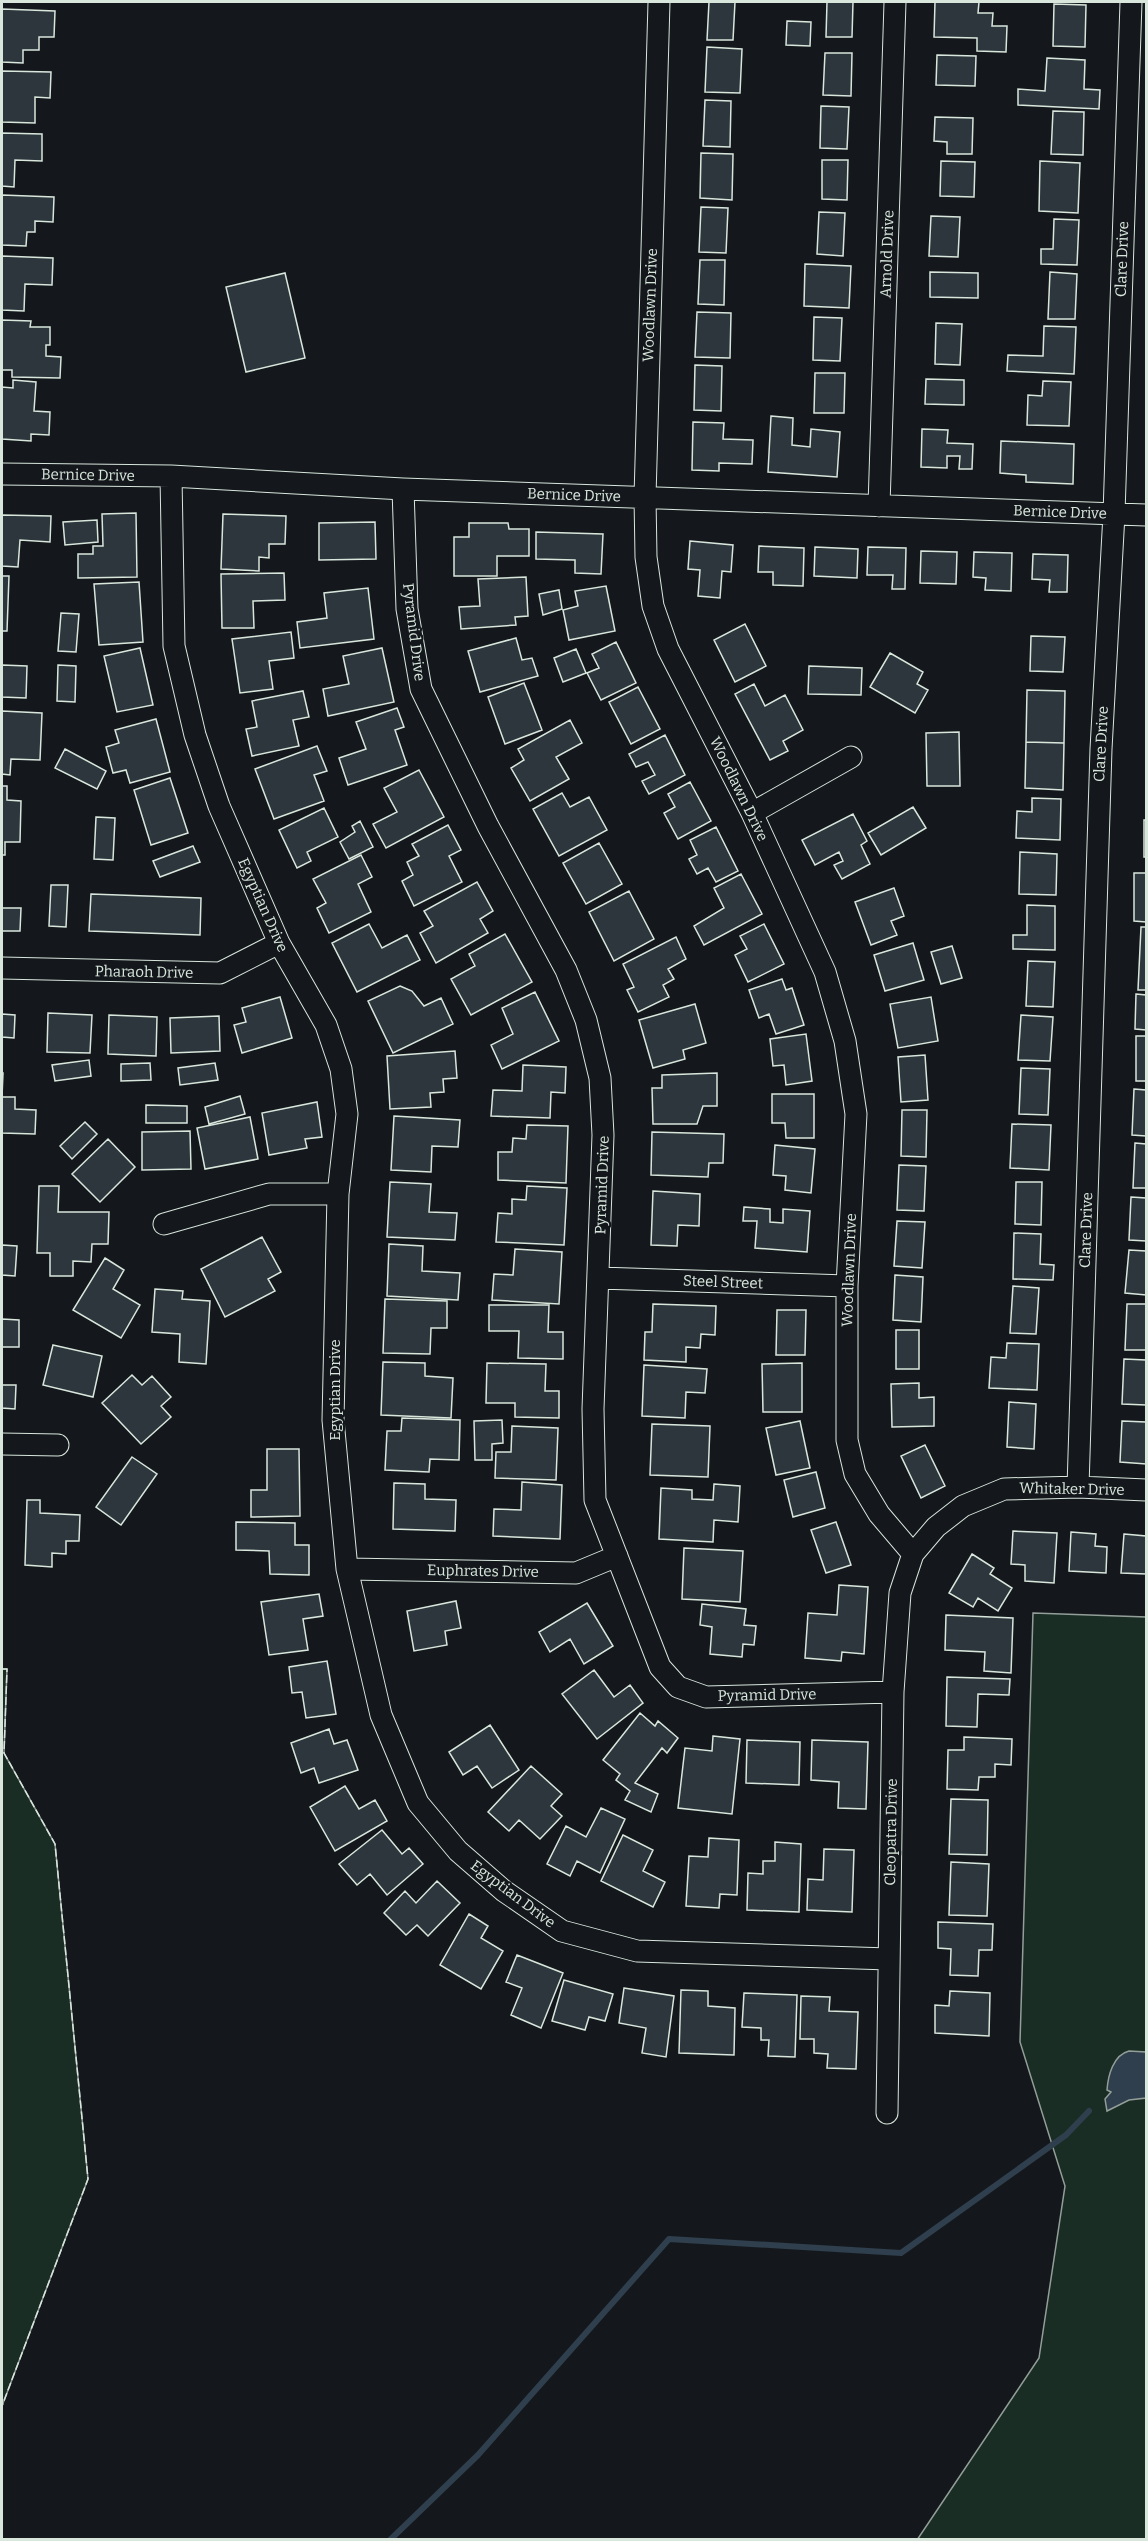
<svg xmlns="http://www.w3.org/2000/svg" width="1148" height="2541" viewBox="0 0 1148 2541" font-family="Bitter,serif">
  <rect width="100%" height="100%" fill="#14181c"/>
  <path fill="#1a2d24" stroke="#939e99" stroke-width="1.5" d="M1033,1613L1146,1617V2539L917,2540L1039,2358L1065,2186L1020,2042Z
    M2,1669H7L4,1753L55,1844L88,2179L2,2406Z"/>
  <path fill="#2f3f4d" stroke="#939e99" stroke-width="1.5" d="M1129,2051L1146,2052V2098L1129,2100L1107,2111L1105,2099L1111,2092L1107,2090C1108,2076 1113,2055 1129,2051Z"/>
  <g fill="none" stroke-linecap="round" stroke-linejoin="round">
    <path stroke="#2f3f4d" stroke-width="6" d="M390,2540L478,2455L669,2239L901,2253L1066,2135L1089,2111"/>
  </g>
  <path fill="#2c363c" stroke="#d8e6dc" stroke-width="1.5" d="M709,2H735L733,40H707Z
    M827,2H853L852,37H826Z
    M935,2H979L978,13H993L992,26H1007L1006,52L977,51V38L934,37Z
    M1054,4L1086,5L1085,47L1053,46Z
    M2,9L55,11L54,37H39V50H23V63L2,62Z
    M787,21L811,22L810,46L786,45Z
    M707,47L742,49L740,93L705,92Z
    M825,53H852L851,96L823,95Z
    M937,55L976,56L975,86L936,85Z
    M1047,58L1085,60L1084,89L1100,90L1099,109L1018,105V89L1045,91Z
    M2,71L51,72L50,98L35,97V123L2,122Z
    M705,100L731,101L730,147L703,146Z
    M821,106L849,107L847,149L820,148Z
    M1053,111L1084,112L1083,155L1051,154Z
    M935,117L973,118L972,154H947V142L934,141Z
    M2,133L42,134V161L15,160L14,187L2,186Z
    M701,153L733,154L732,200L700,198Z
    M822,160H848L847,200L822,199Z
    M941,161L975,162L974,197L940,196Z
    M1040,161L1080,163L1078,213L1039,211Z
    M2,195L54,197L53,222L35,221V232H27L26,246L2,245Z
    M701,207L728,208L726,253L699,252Z
    M819,212L845,213L843,256L817,254Z
    M931,216L960,217L958,257L929,256Z
    M1054,219L1079,220L1077,265L1041,264V249H1053Z
    M2,256L53,258L52,285L25,284L24,311L2,310Z
    M700,260H725L724,305L698,304Z
    M805,264L851,266L849,308L804,306Z
    M930,272L978,273V298L930,297Z
    M1050,272L1077,274L1075,319H1048Z
    M285,273L305,358L246,372L226,287Z
    M697,312L731,313L730,358L695,357Z
    M814,317L842,318L840,361L813,360Z
    M2,320L31,321L30,327H50V345H46V356L61,357L60,378L12,377V370H2Z
    M936,323L962,324L960,365L935,364Z
    M1044,326L1076,327L1074,374L1007,371L1008,355L1043,356Z
    M695,365L722,366L721,411L694,410Z
    M815,373H845L844,413H814Z
    M926,379L964,380V405L925,404Z
    M13,380L36,382L34,411L50,412L49,435L31,434V441L2,439V387L13,388Z
    M1043,381L1071,382L1069,426L1027,425L1028,395L1042,396Z
    M771,416L793,418L792,445L810,447L811,429L840,432L837,477L768,472Z
    M693,422L724,423L723,439L753,440L752,464L719,463V471L692,470Z
    M922,429L948,430L947,443L973,444L972,469H959L960,456H947V468L921,467Z
    M1001,441L1074,444L1073,484L1026,482V475L1000,473Z
    M136,513L137,577L78,578V554H93V546H103L102,514Z
    M223,514L286,516L285,544H269V558L259,557V571L221,569Z
    M2,515L51,516L50,542L20,540L18,567L2,566Z
    M97,520L98,542L65,545L63,522Z
    M375,522L376,559L319,560V523Z
    M469,523H508L509,529H529V556H497V576H454V537H469Z
    M536,532L603,534L601,574L575,573V560L536,559Z
    M690,541L733,545L731,572L722,571L720,598L698,596L700,570L688,569Z
    M759,546L804,548L803,586L773,585V572H758Z
    M815,547L858,549L857,578L814,576Z
    M868,547L906,548L905,589H892L893,575H867Z
    M921,551L957,552L956,584L920,583Z
    M974,552L1012,553L1011,591L985,590L986,578L973,577Z
    M1033,554L1068,555L1067,592H1049L1050,580L1032,579Z
    M284,573L285,600L253,601L254,628H222L221,574Z
    M2,576H9L7,631H2Z
    M526,577L528,616L515,617L516,625L461,629L459,607L480,606L478,579Z
    M139,582L143,642L99,645L94,584Z
    M606,586L615,631L569,640L563,610L578,606L575,591Z
    M368,588L374,639L300,648L297,622L327,618L324,593Z
    M559,590L562,609L543,615L539,594Z
    M61,613L79,614L76,652L58,651Z
    M745,624L766,666L735,682L714,640Z
    M291,632L294,658L269,661L273,689L240,693L232,639Z
    M1031,636L1065,637L1063,672L1030,671Z
    M516,638L522,660L532,658L538,676L480,692L468,651Z
    M616,642L636,683L601,700L587,673L599,668L592,654Z
    M140,648L153,705L117,712L104,656Z
    M382,648L394,702L328,716L323,689L349,684L343,656Z
    M576,649L586,673L563,682L554,658Z
    M890,653L923,672L917,684L928,690L915,713L870,687Z
    M2,665L27,666L26,698L2,697Z
    M58,665L76,666L75,702L57,701Z
    M809,666L862,668L861,695L808,694Z
    M524,683L542,730L505,744L488,697Z
    M754,684L765,706L785,695L803,730L783,741L788,751L770,760L735,694Z
    M638,687L660,729L631,744L609,702Z
    M1027,690L1065,691L1064,743L1026,742Z
    M303,691L309,717L293,720L299,746L252,756L246,729L257,727L252,701Z
    M397,708L404,727L395,730L407,765L348,785L339,758L366,749L356,722Z
    M2,711L42,713L40,760L11,759L10,775L2,774Z
    M156,719L170,772L130,783L126,770L113,773L106,747L119,743L115,730Z
    M570,720L582,743L556,757L569,779L530,801L511,768L524,760L518,749Z
    M959,732L960,786H927L926,733Z
    M665,735L685,775L649,794L642,781L655,775L648,762L636,767L629,754Z
    M1026,742L1064,743L1063,790L1025,788Z
    M317,746L327,771L314,775L324,801L274,819L255,769Z
    M65,749L106,771L97,789L55,768Z
    M419,770L444,817L386,848L373,824L397,812L384,788Z
    M170,778L188,833L151,845L134,790Z
    M690,782L711,821L678,839L664,813L675,807L668,794Z
    M2,786H7V800L21,801L20,842H5V855H2Z
    M562,793L570,807L589,797L607,830L559,856L533,809Z
    M1032,798L1061,799L1060,840L1016,838L1017,811L1032,812Z
    M913,807L926,828L881,855L868,833Z
    M324,808L338,837L307,852L311,861L297,868L279,830Z
    M853,814L867,841L861,845L870,864L842,879L834,865L843,861L839,852L815,865L802,840Z
    M96,817L115,818L113,860L94,859Z
    M1144,820H1146V857H1144Z
    M360,821L373,847L349,859L340,842L355,832L352,826Z
    M448,825L461,850L449,856L462,882L414,906L402,881L413,875L407,862L419,856L412,844Z
    M716,827L738,871L716,882L708,868L697,874L689,859L697,855L690,840Z
    M599,843L622,884L586,904L563,863Z
    M193,846L200,862L160,877L153,861Z
    M1020,852L1057,854L1056,895L1019,894Z
    M361,855L372,877L358,884L371,912L329,933L317,908L326,903L313,879Z
    M1134,873H1146V922L1134,921Z
    M741,874L762,914L704,945L694,926L724,908L714,888Z
    M477,882L493,911L480,919L488,933L436,963L420,933L433,926L424,911Z
    M51,885H68L66,927L49,926Z
    M894,888L904,916L891,921L897,935L871,945L855,902Z
    M629,891L654,939L614,961L589,912Z
    M91,894L201,898L200,935L89,931Z
    M1027,905L1055,906V950L1013,949V935H1027Z
    M2,908H21L20,931H2Z
    M369,924L382,948L407,935L420,960L357,992L332,943Z
    M764,924L784,964L748,982L735,955L747,949L740,936Z
    M1141,927H1146V990H1138Z
    M505,934L532,982L471,1015L451,979L475,966L469,954Z
    M676,937L686,959L668,969L674,979L663,985L669,997L638,1012L627,990L634,987L623,964Z
    M913,943L924,980L885,991L874,955Z
    M952,946L962,978L941,984L931,952Z
    M1028,961L1055,962L1053,1007L1026,1006Z
    M782,979L786,990L792,988L804,1025L776,1034L769,1014L759,1018L749,990Z
    M400,986L412,991L424,1006L441,998L453,1024L393,1053L368,1001Z
    M535,992L559,1041L502,1069L491,1045L513,1034L502,1008Z
    M1136,994L1146,995V1030L1135,1029Z
    M280,997L292,1038L242,1053L234,1025L246,1022L242,1008Z
    M931,997L938,1041L898,1048L890,1004Z
    M695,1004L706,1043L683,1050L685,1059L653,1068L639,1020Z
    M48,1013L92,1015L90,1053L47,1052Z
    M2,1014L15,1015L14,1038L2,1037Z
    M109,1015L157,1017L156,1056L108,1054Z
    M1021,1015L1053,1017L1050,1061L1018,1060Z
    M219,1016L220,1051L171,1053L170,1018Z
    M806,1034L812,1081L786,1085L784,1065L773,1066L770,1039Z
    M1136,1036H1146V1081H1136Z
    M455,1051L457,1078L443,1079L444,1092L430,1093L431,1107L390,1109L387,1056Z
    M925,1055L928,1100L901,1102L898,1057Z
    M89,1060L91,1076L55,1081L52,1065Z
    M150,1063L151,1080L121,1081V1064Z
    M215,1063L218,1080L180,1085L178,1068Z
    M523,1065L566,1067L565,1093L551,1092L550,1118L491,1116L493,1090L522,1091Z
    M1021,1068L1050,1069L1048,1115L1019,1114Z
    M2,1073H3L2,1097H15V1109L36,1110L35,1134L2,1133Z
    M717,1073V1106H703L697,1124H653L652,1088H662V1075Z
    M1134,1089L1146,1090V1136L1132,1135Z
    M772,1094H814V1138H786L785,1123H772Z
    M240,1096L245,1114L209,1124L205,1107Z
    M317,1102L322,1137L305,1139L307,1148L269,1155L262,1113Z
    M146,1105L187,1106V1123H146Z
    M902,1110H927L926,1157L901,1156Z
    M394,1116L460,1120L458,1147L432,1146L431,1172L391,1170Z
    M250,1117L258,1159L205,1169L197,1128Z
    M85,1122L97,1134L72,1159L60,1146Z
    M1012,1124L1051,1125L1049,1170L1010,1168Z
    M527,1125L568,1126L566,1183L498,1180V1152H512L513,1138L526,1139Z
    M190,1131L191,1169L142,1170V1132Z
    M652,1132L724,1134L723,1163H709L708,1177L651,1175Z
    M108,1139L135,1167L100,1202L72,1174Z
    M1135,1143L1146,1144V1188H1133Z
    M775,1145L815,1149L811,1193L785,1190L786,1176L773,1175Z
    M899,1165L926,1166L924,1211L897,1210Z
    M390,1182L431,1184L429,1212L457,1213L455,1240L387,1237Z
    M1016,1182H1042L1041,1225L1015,1224Z
    M39,1186H59L58,1212H109L108,1244H92L91,1262L73,1261V1276H50V1253H37Z
    M527,1186L567,1188L564,1245L496,1242L498,1213L512,1214V1199L526,1200Z
    M653,1191L700,1194L699,1226L678,1225L677,1246L651,1245Z
    M1131,1197L1146,1198V1241L1129,1240Z
    M744,1207L770,1209V1222L783,1223V1209L810,1211L807,1252L755,1248L757,1221H743Z
    M897,1221L925,1222L922,1268L894,1266Z
    M1014,1233L1041,1234L1040,1264L1054,1265L1053,1280L1013,1279Z
    M262,1237L281,1272L268,1279L275,1291L225,1317L201,1269Z
    M389,1244L423,1246L422,1271L460,1273L458,1300L387,1296Z
    M2,1245L17,1246L15,1276L2,1275Z
    M515,1249L562,1252L559,1304L492,1300L494,1274L513,1275Z
    M1129,1250L1146,1251V1295L1125,1293Z
    M105,1258L124,1270L113,1289L140,1305L121,1338L73,1310Z
    M895,1275L923,1277L921,1322L893,1320Z
    M1013,1286L1039,1288L1036,1334L1010,1333Z
    M155,1289L183,1291L182,1299L210,1301L206,1364L179,1362L180,1334L152,1332Z
    M385,1299L447,1301V1328H431L430,1354L383,1353Z
    M653,1304L716,1306L715,1335L701,1334L700,1348L686,1347V1362L644,1360L645,1332H652Z
    M1127,1304H1146V1350H1125Z
    M489,1305H549L548,1332H563V1359L518,1358L519,1331H489Z
    M777,1310H806L805,1355H776Z
    M2,1319L19,1320V1347H2Z
    M896,1330H919V1369H896Z
    M1007,1343L1039,1344L1037,1390L989,1388L991,1357L1006,1358Z
    M53,1345L102,1356L93,1397L43,1385Z
    M2,1351V1385H16L15,1409L2,1408Z
    M1124,1359L1146,1360V1405L1122,1404Z
    M383,1362L425,1363V1376L453,1378L451,1418L381,1415Z
    M487,1363L546,1364L545,1391H559V1418L515,1417V1403H486Z
    M802,1363V1412H763L762,1364Z
    M644,1365L707,1369L705,1393L686,1392L685,1418L642,1416Z
    M132,1375L142,1385L152,1376L171,1397L161,1406L171,1417L141,1444L102,1403Z
    M919,1383V1398L934,1397V1426L892,1427L891,1384Z
    M1009,1402L1036,1404L1034,1449L1007,1447Z
    M402,1418L460,1420L459,1460L430,1459L429,1472L385,1470L387,1431H401Z
    M502,1420L503,1443L492,1444V1460H475L474,1421Z
    M800,1421L810,1468L776,1475L766,1428Z
    M1122,1421L1146,1422V1464L1120,1462Z
    M652,1424L710,1426L708,1477L650,1475Z
    M512,1426L558,1428L556,1480L495,1478L496,1452H511Z
    M925,1445L945,1486L921,1498L901,1456Z
    M267,1449H299L300,1516L251,1517V1490H267Z
    M132,1457L157,1474L121,1525L96,1507Z
    M816,1472L825,1508L793,1517L784,1480Z
    M522,1482L562,1485L560,1539L493,1536L494,1509L521,1510Z
    M394,1483L425,1484V1499L456,1500L455,1531L393,1529Z
    M714,1484L740,1486L738,1522L714,1520L713,1542L659,1539L661,1488L692,1490V1499L713,1500Z
    M27,1500H40V1513L80,1515L79,1541H66V1554L52,1553V1567L25,1565Z
    M236,1522L295,1523V1545H309V1575L270,1574L269,1551L236,1550Z
    M836,1522L851,1565L826,1573L811,1530Z
    M1013,1531L1057,1533L1054,1583L1025,1581V1565L1011,1564Z
    M1071,1532L1096,1534L1095,1546L1107,1547L1106,1573L1069,1571Z
    M1124,1534L1146,1536V1574L1121,1573Z
    M684,1548L743,1551L740,1602L682,1599Z
    M972,1554L994,1568L990,1574L1012,1588L998,1611L978,1598L973,1607L949,1593Z
    M839,1585L868,1587L864,1654L842,1652L841,1661L805,1658L808,1613L837,1615Z
    M319,1594L323,1616L303,1619L308,1650L269,1655L261,1602Z
    M456,1601L461,1628L445,1631L447,1645L414,1651L407,1611Z
    M587,1603L613,1646L584,1664L570,1639L550,1652L539,1632Z
    M702,1604L746,1609L744,1625L756,1626L754,1645L743,1644L742,1657L710,1654L712,1627L700,1625Z
    M946,1615L1013,1618L1011,1673L984,1671L985,1652L945,1650Z
    M327,1661L336,1714L306,1718L302,1692L292,1693L289,1667Z
    M594,1670L614,1697L630,1685L643,1703L597,1739L562,1694Z
    M947,1677L1010,1679L1009,1695L978,1694L977,1727L946,1726Z
    M640,1713L655,1726L658,1721L678,1738L667,1753L662,1748L635,1783L658,1794L651,1812L625,1800L630,1791L616,1780L620,1774L603,1760Z
    M490,1725L519,1770L492,1788L477,1766L463,1775L449,1752Z
    M329,1729L334,1744L347,1740L358,1770L319,1783L314,1768L301,1773L291,1743Z
    M713,1736L740,1739L732,1814L678,1808L685,1748L712,1751Z
    M964,1737L1012,1739L1011,1765L995,1764V1777H979L978,1790L947,1789L948,1750H964Z
    M747,1740L800,1742L799,1785L746,1783Z
    M812,1740L868,1742L866,1809L838,1808L839,1782L811,1780Z
    M531,1766L562,1794L551,1806L562,1816L540,1839L519,1820L509,1831L488,1812Z
    M345,1786L359,1809L375,1800L387,1821L335,1851L310,1807Z
    M951,1799L988,1800L987,1855L949,1854Z
    M601,1808L625,1819L600,1873L577,1861L570,1876L547,1864L566,1826L586,1837Z
    M382,1830L402,1854L409,1848L423,1864L387,1895L370,1874L357,1885L339,1864Z
    M623,1835L653,1850L643,1871L665,1882L653,1907L601,1881Z
    M709,1838L739,1840L737,1895L720,1894L719,1908L686,1906L689,1856L708,1857Z
    M775,1842L801,1844L799,1912L747,1910L748,1873L763,1874V1861H775Z
    M824,1849L854,1850L852,1912L807,1910L808,1879L823,1880Z
    M951,1862L989,1864L987,1916L949,1915Z
    M437,1881L460,1903L428,1936L417,1925L406,1935L384,1913L405,1891L416,1903Z
    M469,1914L488,1926L481,1938L503,1951L481,1989L440,1965Z
    M938,1922L993,1924L992,1950H979L978,1976L950,1975L951,1949L938,1948Z
    M517,1955L563,1973L541,2028L511,2015L522,1988L506,1982Z
    M564,1980L613,1994L605,2021L589,2017L585,2030L552,2021Z
    M624,1988L674,1996L666,2057L642,2053L646,2028L619,2023Z
    M681,1990L708,1991V2006L735,2008L734,2055L679,2053Z
    M950,1991L990,1993L989,2036L935,2033V2005L949,2006Z
    M744,1993L797,1995L795,2057L768,2056L769,2040H761V2028L742,2027Z
    M801,1996L830,1997L829,2011L858,2012L856,2069L827,2068L828,2054L814,2053V2039H800Z"/>
  <g fill="none" stroke-linecap="round" stroke-linejoin="round">
    <defs>
      <path id="minor" d="M659,2L645,497L646,557L653,606L668,649L752,813L825,972L845,1041L856,1114L847,1286V1440L855,1474L879,1514L913,1554
        M2,474L171,476L403,489L1146,515
        M171,476L174,646L195,735L219,806L279,943L326,1025L341,1069L347,1114L338,1194L333,1420L347,1569L381,1715L418,1803L458,1851L504,1891L562,1931L637,1951L889,1959
        M403,489L407,609L421,689L488,826L566,970L586,1020L600,1078L603,1135L593,1409L595,1500L660,1667L678,1687L706,1697L893,1692
        M879,506L895,2
        M752,813L851,757
        M2,968L220,973L279,943
        M164,1224L269,1194H338
        M599,1278L847,1286
        M2,1444L58,1445
        M1078,1487L1101,749L1114,514L1131,2
        M347,1569L576,1573L617,1556
        M887,2113L893,1692L900,1593L913,1554L936,1527L963,1506L1004,1489L1078,1487L1146,1490"/>
    </defs>
    <use href="#minor" stroke="#d8e6dc" stroke-width="23"/>
    <use href="#minor" stroke="#14181c" stroke-width="21"/>
    <path stroke="#d8e6dc" stroke-width="1.5" stroke-dasharray="8 3" stroke-linecap="butt" d="M2,1669H7L4,1753L55,1844L88,2179L2,2406"/>
  </g>
  <g text-anchor="middle" stroke-width="4.5" stroke-linejoin="round" paint-order="stroke">
    <g font-size="15" fill="#d8e6dc" stroke="#14181c">
      <text transform="translate(887 254) rotate(-88)" y="5">Arnold Drive</text>
      <text transform="translate(1122 259) rotate(-88)" y="5">Clare Drive</text>
      <text transform="translate(650 305) rotate(-88)" y="5">Woodlawn Drive</text>
      <text transform="translate(88 475) rotate(1)" y="5">Bernice Drive</text>
      <text transform="translate(574 495) rotate(2)" y="5">Bernice Drive</text>
      <text transform="translate(1060 512) rotate(2)" y="5">Bernice Drive</text>
      <text transform="translate(414 632) rotate(83)" y="5">Pyramid Drive</text>
      <text transform="translate(1101 744) rotate(-87)" y="5">Clare Drive</text>
      <text transform="translate(739 789) rotate(64)" y="5">Woodlawn Drive</text>
      <text transform="translate(263 905) rotate(66)" y="5">Egyptian Drive</text>
      <text transform="translate(144 972) rotate(1)" y="5">Pharaoh Drive</text>
      <text transform="translate(602 1185) rotate(-88)" y="5">Pyramid Drive</text>
      <text transform="translate(1086 1230) rotate(-88)" y="5">Clare Drive</text>
      <text transform="translate(849 1270) rotate(-88)" y="5">Woodlawn Drive</text>
      <text transform="translate(723 1282) rotate(2)" y="5">Steel Street</text>
      <text transform="translate(335 1390) rotate(-90)" y="5">Egyptian Drive</text>
      <text transform="translate(1072 1489) rotate(1)" y="5">Whitaker Drive</text>
      <text transform="translate(483 1571) rotate(1)" y="5">Euphrates Drive</text>
      <text transform="translate(767 1695) rotate(-1)" y="5">Pyramid Drive</text>
      <text transform="translate(891 1832) rotate(-89)" y="5">Cleopatra Drive</text>
      <text transform="translate(513 1894) rotate(37)" y="5">Egyptian Drive</text>
    </g>
  </g>
  <rect width="1148" height="2541" fill="none" stroke="#d8e6dc" stroke-width="6"/>
</svg>
